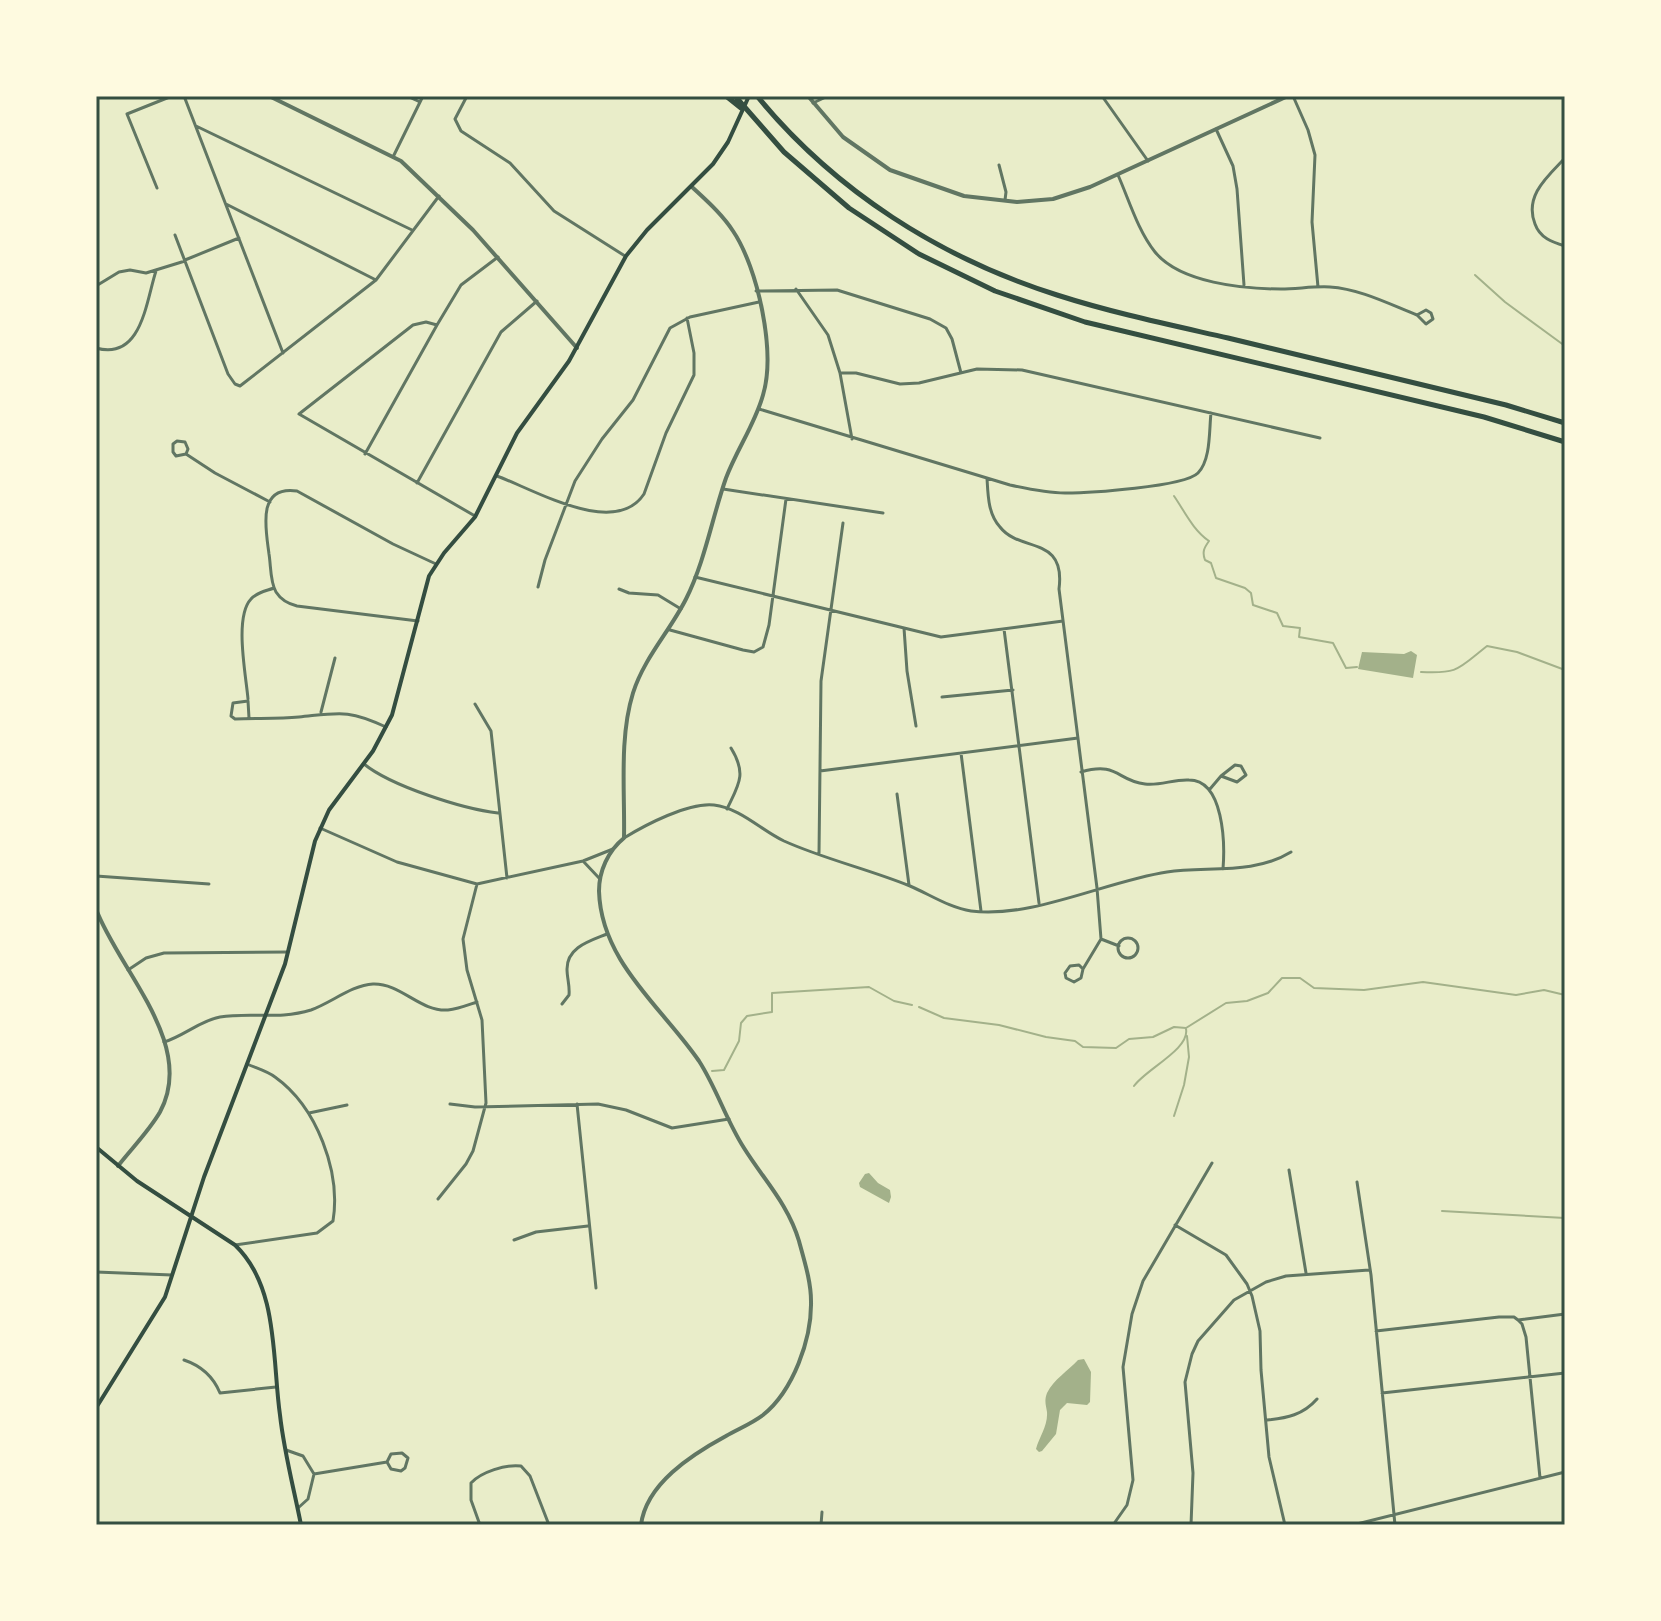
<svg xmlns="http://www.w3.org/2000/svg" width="1661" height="1621" viewBox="0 0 1661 1621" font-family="'Fira Sans Condensed',sans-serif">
  <rect width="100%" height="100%" fill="#e9edc9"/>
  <path fill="#a3b18a" d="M1411,651L1417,655L1413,678L1358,669L1362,652L1404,654Z
    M869,1173L878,1183L890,1190L891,1197L889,1203L860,1187L859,1183L865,1174Z
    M1084,1359L1091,1372L1090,1402L1087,1405L1067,1403L1060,1410L1056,1434L1042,1451L1039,1452L1036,1449C1039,1437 1048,1426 1047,1412C1046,1405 1044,1401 1047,1393C1054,1379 1068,1371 1078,1360Z"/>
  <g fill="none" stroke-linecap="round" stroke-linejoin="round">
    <path stroke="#a3b18a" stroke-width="2" d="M1475,275L1505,302L1565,346
      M1174,496C1185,512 1193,530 1209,541C1204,548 1202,552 1205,560L1211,563L1216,578L1245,588L1251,593L1253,605L1277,613L1283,626L1300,628L1299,637L1333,643L1346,668L1357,667
      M1421,672C1459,674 1458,669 1487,646L1517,652L1565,670
      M919,1007L944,1018L999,1025L1046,1037L1075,1041L1083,1047L1116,1048L1129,1039L1153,1037L1174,1027L1186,1028L1226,1003L1247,1001L1268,993L1282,978H1300L1314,988L1364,990L1423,982L1516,995L1544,990L1565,995
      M712,1071L724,1070L739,1041L741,1023L747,1016L772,1012V993L869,987L894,1001L912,1005
      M1134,1086C1146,1069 1190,1049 1186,1029
      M1174,1116L1184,1085L1189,1057L1187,1036
      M1442,1211L1565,1218"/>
    <path stroke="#617663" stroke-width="3" d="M184,96L283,353
      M407,96L420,102
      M467,96L455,119L461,131L510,163L554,211L625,256
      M1102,96L1148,161
      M1293,96L1308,130L1315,155L1312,222L1318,287
      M813,103L828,96
      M196,126L412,230
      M1216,129L1233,166L1237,189L1244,285
      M393,157L423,96
      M1565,158C1547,177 1524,196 1535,224C1540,238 1552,242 1565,246
      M999,165L1006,192L1005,200
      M1118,175C1129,200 1138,231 1155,252C1180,283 1244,289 1281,289C1297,289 1314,286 1330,287C1360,289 1389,304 1417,315L1426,310L1431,313L1433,319L1426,324L1417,315
      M157,188L127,114L172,96
      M226,204L376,280
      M175,235L228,374L235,384L240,386L376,280L439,196
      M185,260L239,238
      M96,286L119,272L130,270L146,273L185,261
      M796,289L828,335L840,373L852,439
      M756,291L837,290L930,319L946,328L952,339L961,373
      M96,348C142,361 146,301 156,271
      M840,373H856L900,384L919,383L977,369L1022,370L1320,438
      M759,409L1010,485C1028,489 1046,493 1065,493C1088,493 1184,487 1198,473C1211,460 1209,430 1211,413
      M186,454L176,456L173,452V444L177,441L185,442L188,449L186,454L215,473L270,502
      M365,454L437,325
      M497,476C535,490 615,538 644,494L666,433L694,375V353L687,318
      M987,478C988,495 988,514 1000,527C1020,553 1066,535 1059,589L1097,888L1101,939L1083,969L1081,978L1074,982L1066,978L1065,973L1070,966L1079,965L1083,969
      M417,483L501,332L537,301
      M723,489L883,513
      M475,516L299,414L413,325L426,322L437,325L461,285L498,257
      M695,577L941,637L1063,621
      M538,587L545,560L575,481L602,439L633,400L670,328L690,317L759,302
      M619,589L629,593L658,595L681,609
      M418,621L297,606C289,604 281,600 276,592C270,582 271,566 269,554C266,530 256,485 297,491L393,544L436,564
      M904,628L907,671L916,726
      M1004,629L1039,903
      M670,630L743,650L754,652L763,647L769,625L786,499
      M942,697L1013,690
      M248,699C246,675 234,617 251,599C257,592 266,591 274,588
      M475,704L491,731L507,878
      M321,712L335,658
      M249,718L248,701L233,703L231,716L235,719C256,718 278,719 299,717C339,713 348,709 386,727
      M961,753L981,911
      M364,764C391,786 463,809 498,813
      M820,771L1078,738
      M1081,772C1118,761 1117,781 1145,784C1160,786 1174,779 1189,780C1224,780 1225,844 1223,869
      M1210,789L1221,776L1237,782L1246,775L1241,766L1235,765L1221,776
      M897,794L909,885
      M727,809C739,784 747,774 731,748
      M320,828L397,862L477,884L583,861L613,849
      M624,838C645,825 689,802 714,805C740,808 761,830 784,841C824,859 868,869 910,886C929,894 950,908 971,911C1031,919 1107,881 1167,872C1207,866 1254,875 1291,852
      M819,854L821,681L843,523
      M583,861L599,878
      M96,876L209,884
      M1118 948a10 10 0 1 1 20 0a10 10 0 1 1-20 0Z
      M1101,939L1119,946
      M128,970L146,958L164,953L288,952
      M562,1004L569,995C570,986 567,978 567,969C567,947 590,941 607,934
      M164,1042C184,1036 201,1020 220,1017C250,1012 279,1020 311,1010C331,1003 352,985 373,984C401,983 420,1012 448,1010C458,1009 468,1005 477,1002
      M450,1104L475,1107L598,1104L626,1110L672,1128L729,1119
      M577,1104L596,1288
      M309,1113L347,1105
      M1289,1170L1306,1273
      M1357,1182L1371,1275L1395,1525
      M438,1199L466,1164L473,1151L486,1103L482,1020L467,970L463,939L477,884
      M1175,1225L1226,1255L1247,1284L1252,1296L1260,1331L1261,1370L1269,1457L1285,1525
      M514,1240L536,1232L588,1226
      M235,1245L317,1233L333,1221C341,1172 317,1107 275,1077C267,1071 256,1068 247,1064
      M96,1272L172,1275
      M1518,1320L1522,1324L1526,1337L1540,1478
      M1376,1331L1499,1317H1514L1518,1320L1565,1314
      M184,1360C202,1366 213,1376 220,1393L276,1387
      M1382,1393L1565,1373
      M1267,1420C1287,1418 1303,1415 1317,1399
      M286,1450L303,1456L314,1474L387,1462L391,1469L401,1471L405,1468L408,1458L402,1453L391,1454L387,1462
      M298,1508L308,1499L314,1474
      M480,1525L471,1500V1483C481,1472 506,1464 521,1466L530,1476L549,1525
      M821,1525L822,1512
      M1113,1525L1127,1505L1133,1480L1123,1367L1132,1314L1143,1281L1212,1163
      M1191,1525L1193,1473L1185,1382L1192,1354L1198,1341L1234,1300L1266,1282L1286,1276L1369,1270
      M1353,1525L1565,1472"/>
    <path stroke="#617663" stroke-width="4" d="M269,96L401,161L473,230L577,348
      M808,96L843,137L890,170L964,196L1017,202L1053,199L1090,187L1288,96
      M96,909C118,969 197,1044 160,1112C149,1131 132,1148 118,1166
      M641,1525C646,1484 691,1455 726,1436C738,1429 751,1424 763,1415C793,1391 812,1339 811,1301C811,1281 804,1260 799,1241C788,1204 764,1180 744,1148C726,1120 717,1089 699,1061C662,1007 601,962 599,891C599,871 608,851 624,838C625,792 619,738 633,693C644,658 670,631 686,599C705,561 712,518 726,478C737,449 755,424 763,395C776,352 758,268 733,231C722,214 707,201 692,187"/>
    <path stroke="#344e41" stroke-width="4" d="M96,1147L137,1181L235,1245C279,1287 272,1359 280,1415C284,1452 294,1489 301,1525
      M96,1408L165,1297L204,1177L285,964L315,841L329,810L373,751L392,715L429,576L444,553L475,517L517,433L569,361L626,256L647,230L713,164L728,142L749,96"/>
    <path stroke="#344e41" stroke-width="5" d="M726,96L741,108
      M735,96L784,152L849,208L919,254L995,291L1085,322L1484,417L1565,442
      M757,96C835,191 940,258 1057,295C1113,313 1171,325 1228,338C1321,360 1414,382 1506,405L1565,423"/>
  </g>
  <rect width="1661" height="1621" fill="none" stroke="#fefae0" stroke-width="196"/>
  <rect x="98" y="98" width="1465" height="1425" fill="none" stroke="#344e41" stroke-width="3"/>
</svg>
